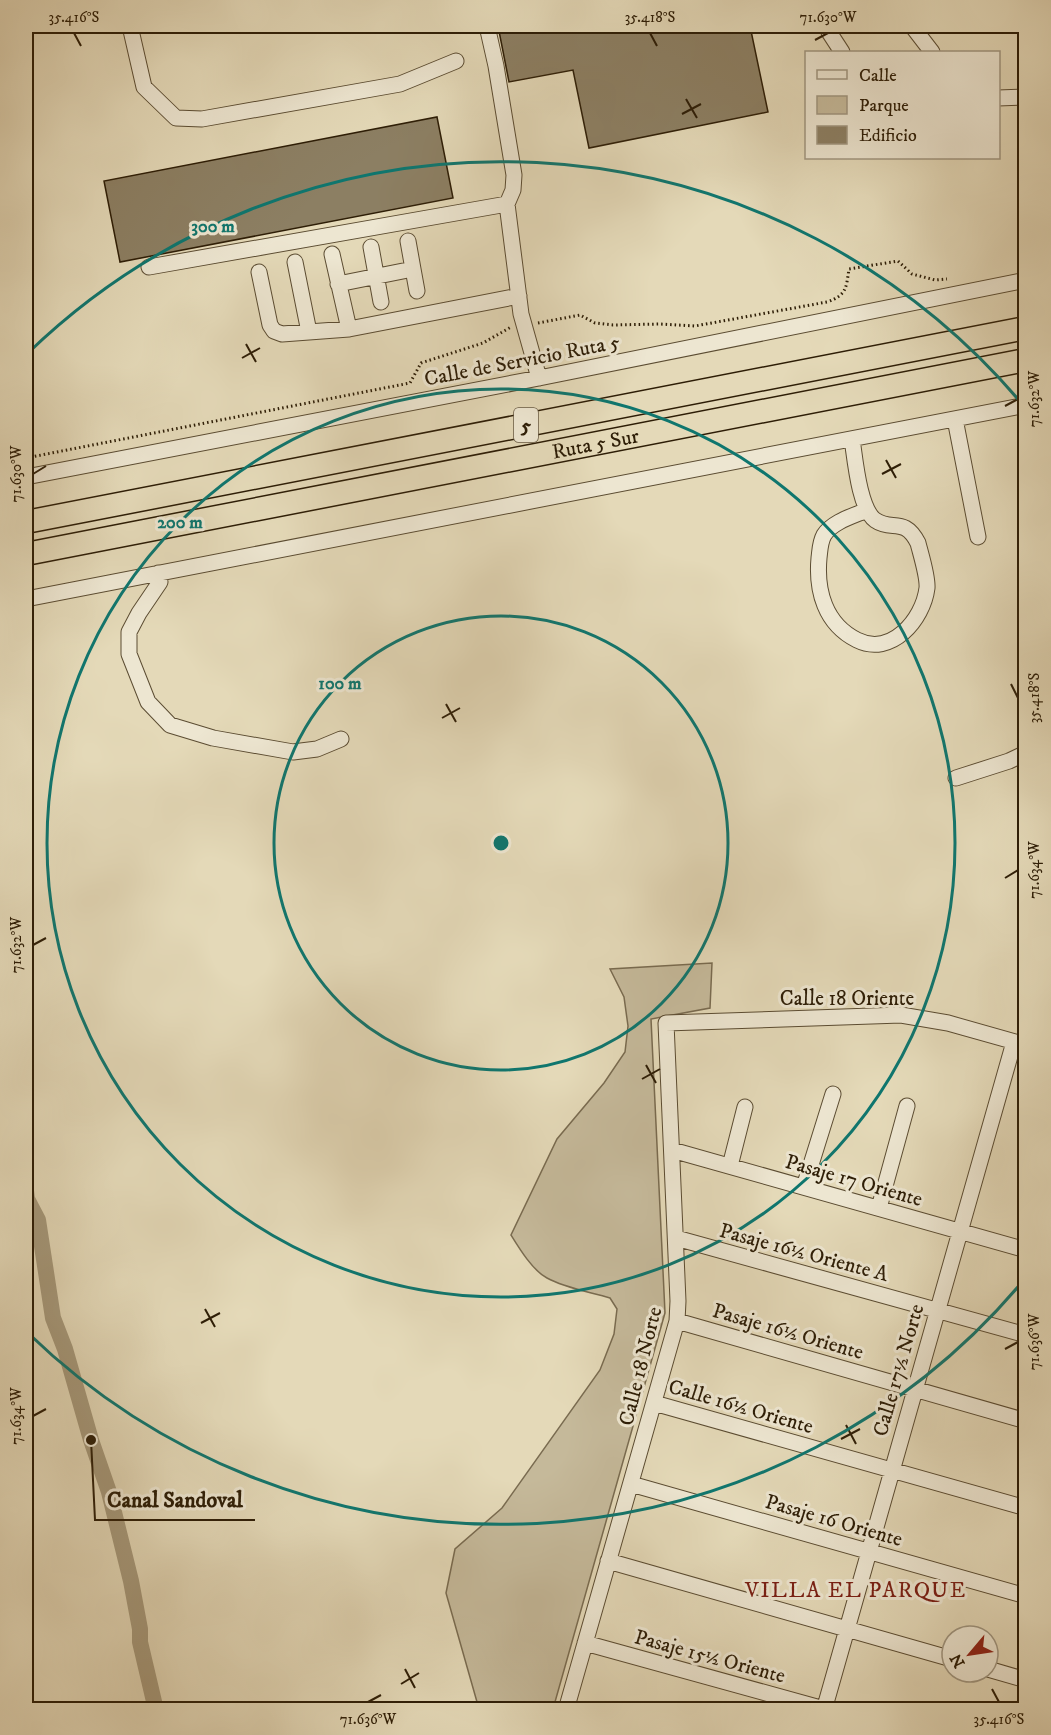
<svg xmlns="http://www.w3.org/2000/svg" width="1051" height="1735" viewBox="0 0 1051 1735" font-family="'IM FELL DW Pica',serif">
  <rect width="100%" height="100%" fill="#e4d9b8"/>
  <filter id="stains"><feTurbulence type="fractalNoise" baseFrequency=".00333" numOctaves="4"/><feColorMatrix values="0 0 0 0 .2 0 0 0 0 .09 0 0 0 0 .02 0 0 0 .5 -.17"/></filter>
  <radialGradient id="worn" r=".72"><stop offset=".6" stop-color="#630" stop-opacity="0"/><stop offset="1" stop-color="#630" stop-opacity=".3"/></radialGradient>
  <path fill="#c5b99a" stroke="#796b50" stroke-width="1.5" d="M712,963L710,1008L651,1019L665,1313L553,1709H479L446,1593L455,1549L502,1508L600,1370L614,1334L617,1309L610,1298C590,1292 565,1288 547,1278C533,1271 519,1248 511,1235L557,1139L604,1083L625,1052L628,1026L624,997L610,969Z"/>
  <g fill="none" stroke-linecap="round" stroke-linejoin="round">
    <path stroke="#a6997b" stroke-width="16" d="M26,1191L27,1199L38,1220L53,1318L65,1349L91,1440L109,1492L131,1581L140,1629V1642L156,1710"/>
  </g>
  <path fill="#8c7f63" stroke="#2d1d06" stroke-width="1.5" d="M498,26H750L768,112L589,148L573,70L509,82Z
    M437,117L453,198L120,262L104,181Z"/>
  <g fill="none" stroke-linecap="round" stroke-linejoin="round">
    <defs>
      <path id="minor" d="M130,26L144,87L176,118L202,119L400,84L456,61
        M487,26L496,66L514,175L513,190L507,204L521,314L539,378
        M827,26L829,32L842,52
        M912,26L932,52
        M998,98L1026,97
        M408,241L413,269
        M371,247L381,302
        M332,254L349,329
        M295,262L309,332
        M149,267L507,204
        M259,272L270,325L274,331L282,334L349,329L519,296
        M338,284L413,269L417,291
        M955,419L978,537
        M852,439C855,458 859,508 875,520C892,532 904,516 918,543C921,555 928,577 927,588C923,620 891,657 857,640C825,624 816,591 819,558C820,550 820,542 824,535C832,522 853,516 867,510
        M26,477L539,378L1026,280
        M158,573L160,582L139,613L129,632V654L148,702L170,725L213,738L293,752L317,749L341,739
        M26,599L1026,405
        M956,778L1009,761L1026,753
        M672,1150L1026,1250
        M730,1166L745,1107
        M804,1187L833,1094
        M879,1208L907,1106
        M676,1238L1026,1335
        M677,1321L1026,1421
        M654,1403L1026,1508
        M631,1484L1026,1596
        M608,1561L952,1659
        M585,1643L824,1709
        M988,1669L1026,1680
        M566,1710L677,1321L678,1301L666,1023L901,1015L948,1023L1026,1045
        M824,1710L1014,1042"/>
      <g id="highway">
        <path d="M26,522L1026,328"/>
        <path id="s1" d="M26,554L1026,360"/>
      </g>
    </defs>
    <use href="#minor" stroke="#5b4c32" stroke-width="17"/>
    <use href="#highway" stroke="#2d1d06" stroke-width="25"/>
    <path stroke="#2d1d06" stroke-width="3" stroke-dasharray="1.5 3" stroke-linecap="butt" d="M538,323L580,315L595,323L613,325L660,324L695,326L827,302C847,295 846,288 849,269L898,261L912,274L935,280L947,279
      M26,458L410,383L421,363L483,343L511,327"/>
    <use href="#minor" stroke="#ede6d1" stroke-width="15"/>
    <use href="#highway" stroke="#e4d9b8" stroke-width="22"/>
  </g>
  <path fill="none" stroke="#2d1d06" stroke-width="2" d="M74,33L81,46M650,33L657,46M815,40L828,33M686,99L697,118M682,114L701,104M246,344L256,362M242,358L260,348M1005,406L1018,399M886,460L896,478M33,474L46,466M882,474L901,464M1011,684L1018,698M446,704L456,722M442,718L460,708M1005,878L1018,870M33,945L46,938M646,1065L656,1083M642,1079L660,1069M205,1309L215,1327M201,1323L220,1313M1005,1349L1018,1342M33,1416L46,1409M846,1425L856,1444M841,1439L860,1429M405,1669L415,1688M401,1684L419,1673M992,1689L999,1702M368,1702L381,1695"/>
  <g fill="none" stroke="#0f766e" stroke-width="3">
    <circle cx="501" cy="843" r="227"/>
    <circle cx="501" cy="843" r="454"/>
    <path d="M1023 1281A681 681 0 0 1 28 1333M28 353A681 681 0 0 1 1023 405"/>
  </g>
  <g text-anchor="middle" stroke-width="6" stroke-linejoin="round" paint-order="stroke">
    <rect fill="#ede6d1" stroke="#675943" stroke-width="1.5" x="514" y="408" width="24" height="34" rx="4.5"/>
    <g font-size="20" font-weight="bold" fill="#2d1d06">
      <text x="526" y="432">5</text>
    </g>
    <g font-size="21" fill="#2d1d06" stroke="#ede6d1">
      <text transform="translate(522 360) rotate(-11)" y="7">Calle de Servicio Ruta 5</text>
      <text dy="7" stroke="none"><textPath href="#s1" startOffset="580">Ruta 5 Sur</textPath></text>
      <text x="847" y="1005">Calle 18 Oriente</text>
      <text transform="translate(854 1180) rotate(16)" y="7">Pasaje 17 Oriente</text>
      <text transform="translate(804 1252) rotate(15)" y="7">Pasaje 16½ Oriente A</text>
      <text transform="translate(788 1331) rotate(16)" y="7">Pasaje 16½ Oriente</text>
      <text transform="translate(640 1366) rotate(-76)" y="7">Calle 18 Norte</text>
      <text transform="translate(898 1370) rotate(-74)" y="7">Calle 17½ Norte</text>
      <text transform="translate(741 1406) rotate(16)" y="7">Calle 16½ Oriente</text>
      <text transform="translate(834 1520) rotate(16)" y="7">Pasaje 16 Oriente</text>
      <text transform="translate(710 1656) rotate(15)" y="7">Pasaje 15½ Oriente</text>
    </g>
    <g font-size="22" letter-spacing="1.5" fill="#7a1f14" stroke="#ede6d1">
      <text x="856" y="1597">VILLA EL PARQUE</text>
    </g>
  </g>
  <circle cx="501" cy="843" r="9" fill="#0f766e" stroke="#ede6d1" stroke-width="3"/>
  <g font-size="18" text-anchor="middle" font-weight="bold" fill="#0f766e" stroke="#ede6d1" stroke-width="6" stroke-linejoin="round" paint-order="stroke">
    <text x="213" y="232">300 m</text>
    <text x="180" y="528">200 m</text>
    <text x="340" y="689">100 m</text>
  </g>
  <path fill="none" stroke="#2d1d06" stroke-width="2" d="M91 1440L95 1520H255"/>
  <circle fill="#2d1d06" stroke="#ede6d1" stroke-width="2" cx="91" cy="1440" r="6"/>
  <g font-size="22" text-anchor="middle" font-weight="bold" fill="#2d1d06" stroke="#ede6d1" stroke-width="6" stroke-linejoin="round" paint-order="stroke">
    <text x="175" y="1507">Canal Sandoval</text>
  </g>
  <rect width="1051" height="1735" fill="none" stroke="#e4d9b8" stroke-width="66"/>
  <rect x="805" y="51" width="195" height="108" fill="#ede6d1" stroke="#a09680" stroke-width="1.5"/>
  <rect x="817" y="70" width="30" height="9" fill="#ede6d1" stroke="#a09680" stroke-width="1.5"/>
  <text x="859" y="81" font-size="18" fill="#2d1d06">Calle</text>
  <rect x="817" y="96" width="30" height="18" fill="#c5b99a" stroke="#a09680" stroke-width="1.5"/>
  <text x="859" y="111" font-size="18" fill="#2d1d06">Parque</text>
  <rect x="817" y="126" width="30" height="18" fill="#8c7f63" stroke="#a09680" stroke-width="1.5"/>
  <text x="859" y="141" font-size="18" fill="#2d1d06">Edificio</text>
  <g transform="translate(970 1654) rotate(241)"><circle r="28" fill="#ede6d1" stroke="#a09680" stroke-width="1.5"/>
  <path d="M0-4.5L10 22L0 15L-10 22Z" fill="#8f2418"/>
  <text y="-9" font-size="16" font-weight="bold" text-anchor="middle" fill="#2d1d06">N</text>
  </g>
  <rect x="33" y="33" width="985" height="1669" fill="none" stroke="#2d1d06" stroke-width="2"/>
  <g font-size="15" text-anchor="middle" fill="#2d1d06">
    <text x="74" y="22">35.416°S</text>
    <text x="650" y="22">35.418°S</text>
    <text x="828" y="22">71.630°W</text>
    <text transform="translate(1034 399) rotate(-90)" y="5">71.632°W</text>
    <text transform="translate(16 474) rotate(-90)" y="5">71.630°W</text>
    <text transform="translate(1034 698) rotate(-90)" y="5">35.418°S</text>
    <text transform="translate(1034 870) rotate(-90)" y="5">71.634°W</text>
    <text transform="translate(16 945) rotate(-90)" y="5">71.632°W</text>
    <text transform="translate(1034 1342) rotate(-90)" y="5">71.636°W</text>
    <text transform="translate(16 1416) rotate(-90)" y="5">71.634°W</text>
    <text x="368" y="1724">71.636°W</text>
    <text x="999" y="1724">35.416°S</text>
  </g>
  <rect width="100%" height="100%" filter="url(#stains)"/>
  <rect width="100%" height="100%" fill="url(#worn)"/>
</svg>
